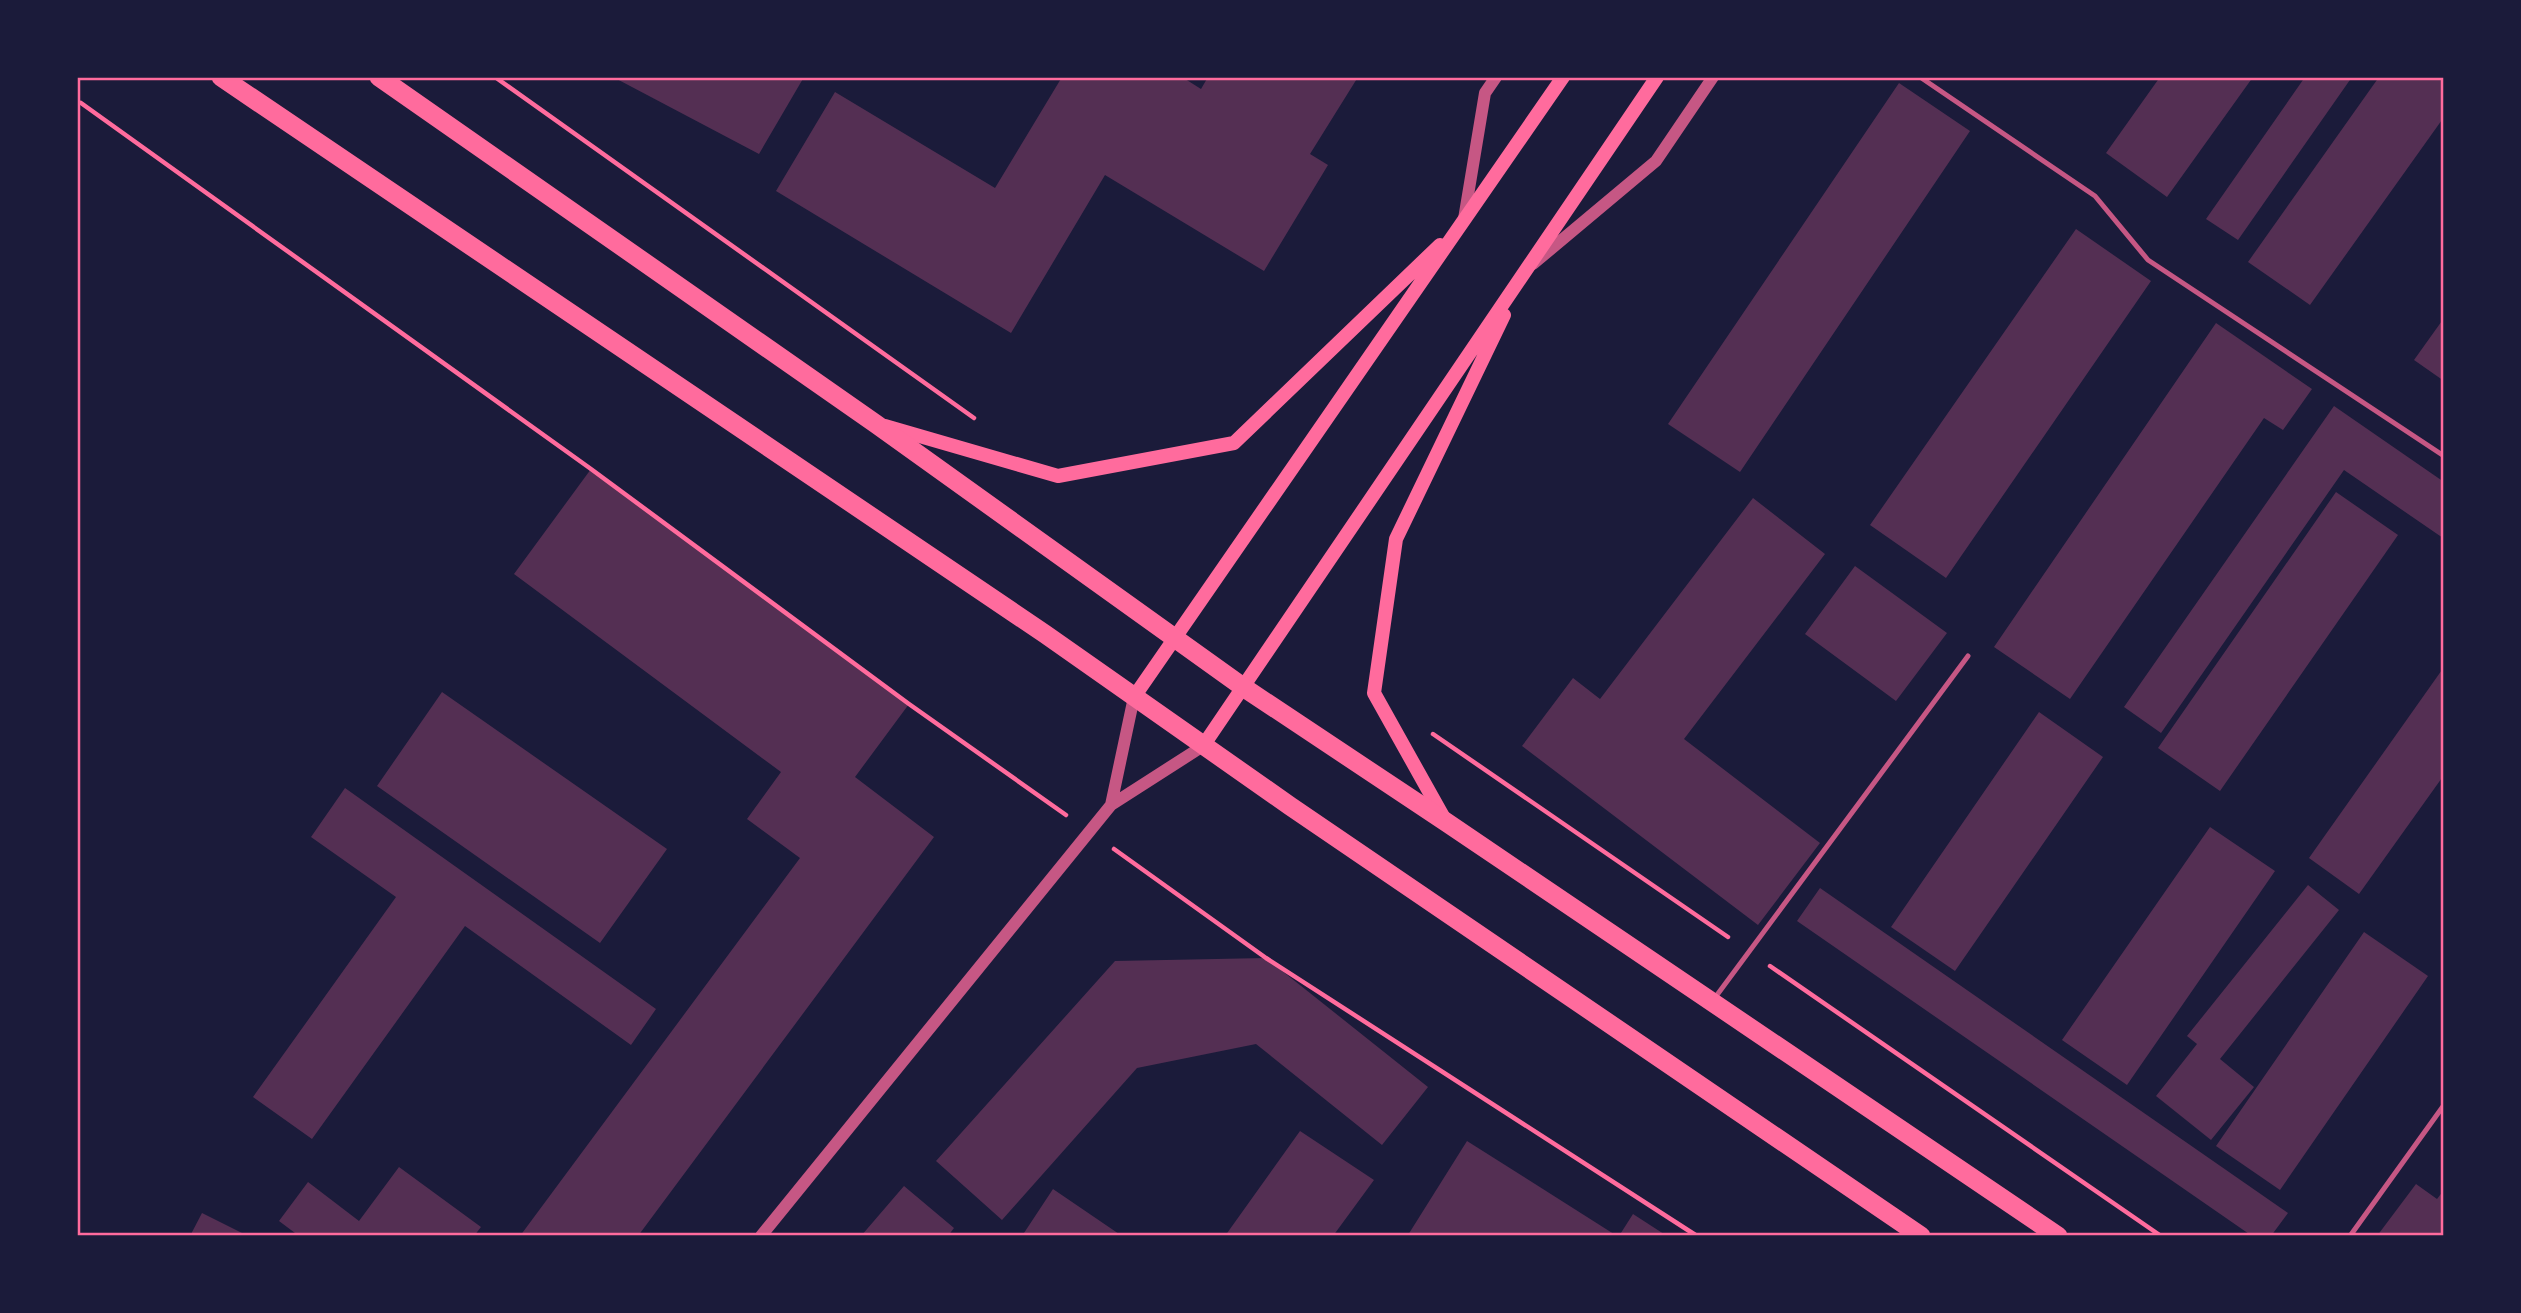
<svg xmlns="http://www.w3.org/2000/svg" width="2521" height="1313" viewBox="0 0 2521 1313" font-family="'PT Sans',sans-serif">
  <rect width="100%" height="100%" fill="#1b1b3a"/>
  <path fill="#542f53" d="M613,77H804L759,154Z
    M1062,77H1182L1201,89L1208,77H1358L1310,154L1328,165L1264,271L1105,175L1011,333L776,191L835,92L995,188Z
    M2160,77H2253L2167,197L2106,153Z
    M2305,77H2352L2238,240L2206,219Z
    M2379,77H2444V117L2310,305L2248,262Z
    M1899,83L1970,131L1740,472L1668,424Z
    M2076,229L2151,281L1946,578L1870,525Z
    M2444,318V381L2414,360Z
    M2216,323L2312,389L2283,430L2264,418L2070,699L1994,647Z
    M2334,406L2444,482V537L2443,538L2344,470L2161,733L2124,707Z
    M591,469L909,704L855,777L934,837L638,1236H520L800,858L747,819L781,772L514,574Z
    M2336,492L2398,535L2220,791L2158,748Z
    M1753,498L1825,554L1684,739L1820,843L1758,925L1522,746L1573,678L1600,699Z
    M1855,566L1947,633L1896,701L1805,634Z
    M2444,667V775L2359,894L2309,858Z
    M442,692L667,849L600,943L377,786Z
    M2039,712L2103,757L1955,971L1891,927Z
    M345,788L656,1009L631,1045L465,926L312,1139L253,1097L396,897L311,837Z
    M2210,827L2275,871L2127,1085L2062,1040Z
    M2308,885L2339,910L2220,1059L2254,1087L2211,1140L2156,1096L2197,1044L2187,1036Z
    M1820,888L2288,1213L2271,1236H2252L1797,921Z
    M2364,932L2428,976L2280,1190L2216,1146Z
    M1266,958L1428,1087L1382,1145L1256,1044L1137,1068L1002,1220L936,1161L1115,961Z
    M1300,1131L1374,1180L1333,1236H1225Z
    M1467,1141L1617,1236L1408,1235Z
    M399,1167L481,1227L474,1236H299L279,1221L308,1182L359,1221Z
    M2416,1184L2437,1199L2444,1190V1236H2377Z
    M904,1186L954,1228L948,1236H861Z
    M1053,1189L1122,1236H1022Z
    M202,1213L248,1236H190Z
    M1633,1214L1667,1236H1619Z"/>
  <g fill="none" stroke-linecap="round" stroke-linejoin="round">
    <path stroke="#ff6b9d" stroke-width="4.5" d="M495,77L974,418
      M81,103L591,469L909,704L1066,815
      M1433,734L1728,937
      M1114,849L1266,958L1697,1236
      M1770,966L2161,1236"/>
    <path stroke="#c65784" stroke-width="5" d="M1920,77L2095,196L2148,260L2444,456
      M77,79L79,77
      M1714,999L1968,656
      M2350,1236L2444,1105"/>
    <path stroke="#c65784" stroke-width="12" d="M1464,219L1485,93L1496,77
      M1533,264L1656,161L1713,77
      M1111,805L1134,697
      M761,1236L1111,805L1203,746"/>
    <path stroke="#ff6b9d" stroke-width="14" d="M885,426L1058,476L1234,443L1440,245
      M1134,697L1563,77
      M1203,746L1657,77
      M1445,820L1374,693L1396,539L1504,315"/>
    <path stroke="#ff6b9d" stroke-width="19" d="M221,77L1045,634L1290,806L1921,1236
      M379,77L876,424L1243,687L1446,822L2058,1236"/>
  </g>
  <rect width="2521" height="1313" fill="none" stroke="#1b1b3a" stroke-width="158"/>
  <rect x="79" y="79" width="2363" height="1155" fill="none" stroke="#ff6b9d" stroke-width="2.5"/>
</svg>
